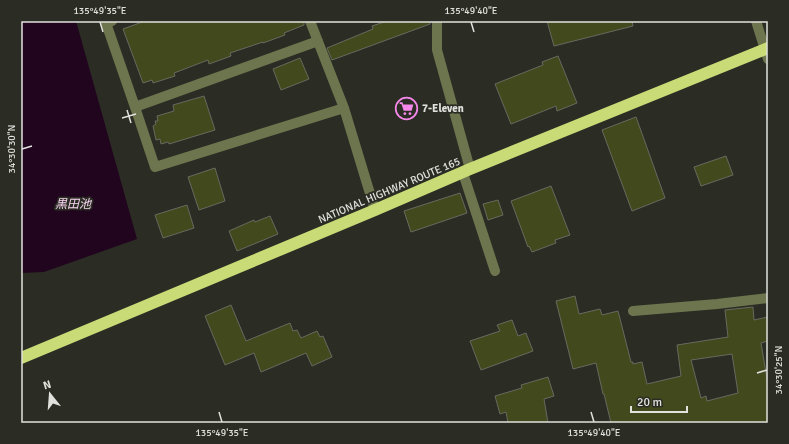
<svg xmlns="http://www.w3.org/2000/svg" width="789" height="444" viewBox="0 0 789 444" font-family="Signika,'Noto Sans JP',sans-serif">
  <rect width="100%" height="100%" fill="#2b2d24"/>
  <path fill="#21041e" d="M21,21H76L137,239L44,272L21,273Z"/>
  <path fill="#42491c" stroke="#676a5f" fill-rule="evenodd" d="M145,21H304V25L284,33L285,35L263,43V42L230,53L231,56L209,64L208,60L174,73L175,76L153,83L152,80L143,83L123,29Z
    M387,21H430V24L332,60L327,48L373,29L372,26Z
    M547,21H632L633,26L554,46Z
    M558,56L577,103L557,111L556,106L511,124L495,84L543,65L542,62Z
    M300,58L309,79L281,90L273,69Z
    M204,96L215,130L169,144L168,142L161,144L160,139L156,140L153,126L156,124L155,121H158L157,116L174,111L173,105Z
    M636,117L665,198L632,211L602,130Z
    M726,156L733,175L701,186L694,167Z
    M215,168L225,201L199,210L188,177Z
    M551,186L570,235L555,240L556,243L532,252L529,246L528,247L511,201Z
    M460,193L467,213L411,232L404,211Z
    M498,200L503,215L488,220L483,204Z
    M187,205L194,228L163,238L155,215Z
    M270,216L278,234L237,251L229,231L254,220L255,222Z
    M575,296L579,314L600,309L602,315L618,311L631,362H633V364L642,362L647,384L681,376L677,345L728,337L725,310L753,307L754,320L768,317V341L761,343L767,379L768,378V423H611L604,394H603L596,363L573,369L556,301ZM732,354L738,393L707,401L706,396L701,398L691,360Z
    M231,305L246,341L290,323L293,331L297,330L301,338L317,331L320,337L323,336L332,357L312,366L306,353L261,372L254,353L225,365L205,316Z
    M512,320L518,336L526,333L533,351L481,370L470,341L500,331L497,325Z
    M548,377L554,396L544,399L548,423H508L506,412L500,414L495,396L522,388L521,385Z"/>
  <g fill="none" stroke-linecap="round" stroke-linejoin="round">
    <path stroke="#6d754e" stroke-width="10" d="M112,21L106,23L135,107
      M310,21L344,108L375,210
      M437,21V50L470,169
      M756,21L768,59
      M318,41L135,107L155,167L344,108
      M463,173L495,271
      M633,311L717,304L768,298"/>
    <path stroke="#c9db77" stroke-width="12" d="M21,358L375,210L470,169L768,48"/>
  </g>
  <path fill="none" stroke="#e1e2dd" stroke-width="1.5" d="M100,22L103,32M471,22L474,32M127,110L131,123M122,118L136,114M22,149L32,146M757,373L767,370M219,412L222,422M591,412L594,422"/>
  <defs>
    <symbol id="supermarket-ring" viewBox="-11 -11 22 22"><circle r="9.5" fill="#2b2d24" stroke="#f788eb" stroke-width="1.5"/><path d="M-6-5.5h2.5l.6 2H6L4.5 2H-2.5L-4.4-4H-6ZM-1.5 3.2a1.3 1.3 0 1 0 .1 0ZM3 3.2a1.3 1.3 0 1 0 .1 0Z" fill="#f788eb"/></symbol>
  </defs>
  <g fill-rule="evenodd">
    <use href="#supermarket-ring" x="394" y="96" width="25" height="25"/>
  </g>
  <g text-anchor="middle" stroke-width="3.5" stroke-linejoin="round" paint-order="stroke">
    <g font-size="11" font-weight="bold" fill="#e1e2dd" stroke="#2b2d24" text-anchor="start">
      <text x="422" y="112">7-Eleven</text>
    </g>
    <g font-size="11" fill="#e1e2dd" stroke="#2b2d24">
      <text transform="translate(389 190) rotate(-23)" y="4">NATIONAL HIGHWAY ROUTE 165</text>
    </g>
    <g font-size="12" font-style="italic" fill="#fad5f4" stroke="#2b2d24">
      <text x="73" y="208">黒田池</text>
    </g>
  </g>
  <rect width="789" height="444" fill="none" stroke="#2b2d24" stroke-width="44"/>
  <g transform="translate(50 394) rotate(343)" stroke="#2b2d24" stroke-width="3" paint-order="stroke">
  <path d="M0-3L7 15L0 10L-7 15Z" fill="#e1e2dd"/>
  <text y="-6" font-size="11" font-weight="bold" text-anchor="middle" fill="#e1e2dd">N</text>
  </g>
  <path d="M631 406v6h56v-6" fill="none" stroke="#e1e2dd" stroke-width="2"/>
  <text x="637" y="406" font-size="12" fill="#e1e2dd" stroke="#2b2d24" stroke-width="3" paint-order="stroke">20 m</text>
  <rect x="22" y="22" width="745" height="400" fill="none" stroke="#e1e2dd" stroke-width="1.5"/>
  <g font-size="10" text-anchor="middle" fill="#e1e2dd">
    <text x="100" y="14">135°49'35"E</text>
    <text x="471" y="14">135°49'40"E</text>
    <text transform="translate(11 149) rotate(-90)" y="4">34°30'30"N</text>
    <text transform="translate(778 370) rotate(-90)" y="4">34°30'25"N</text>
    <text x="222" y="436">135°49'35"E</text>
    <text x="594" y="436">135°49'40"E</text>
  </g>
</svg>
